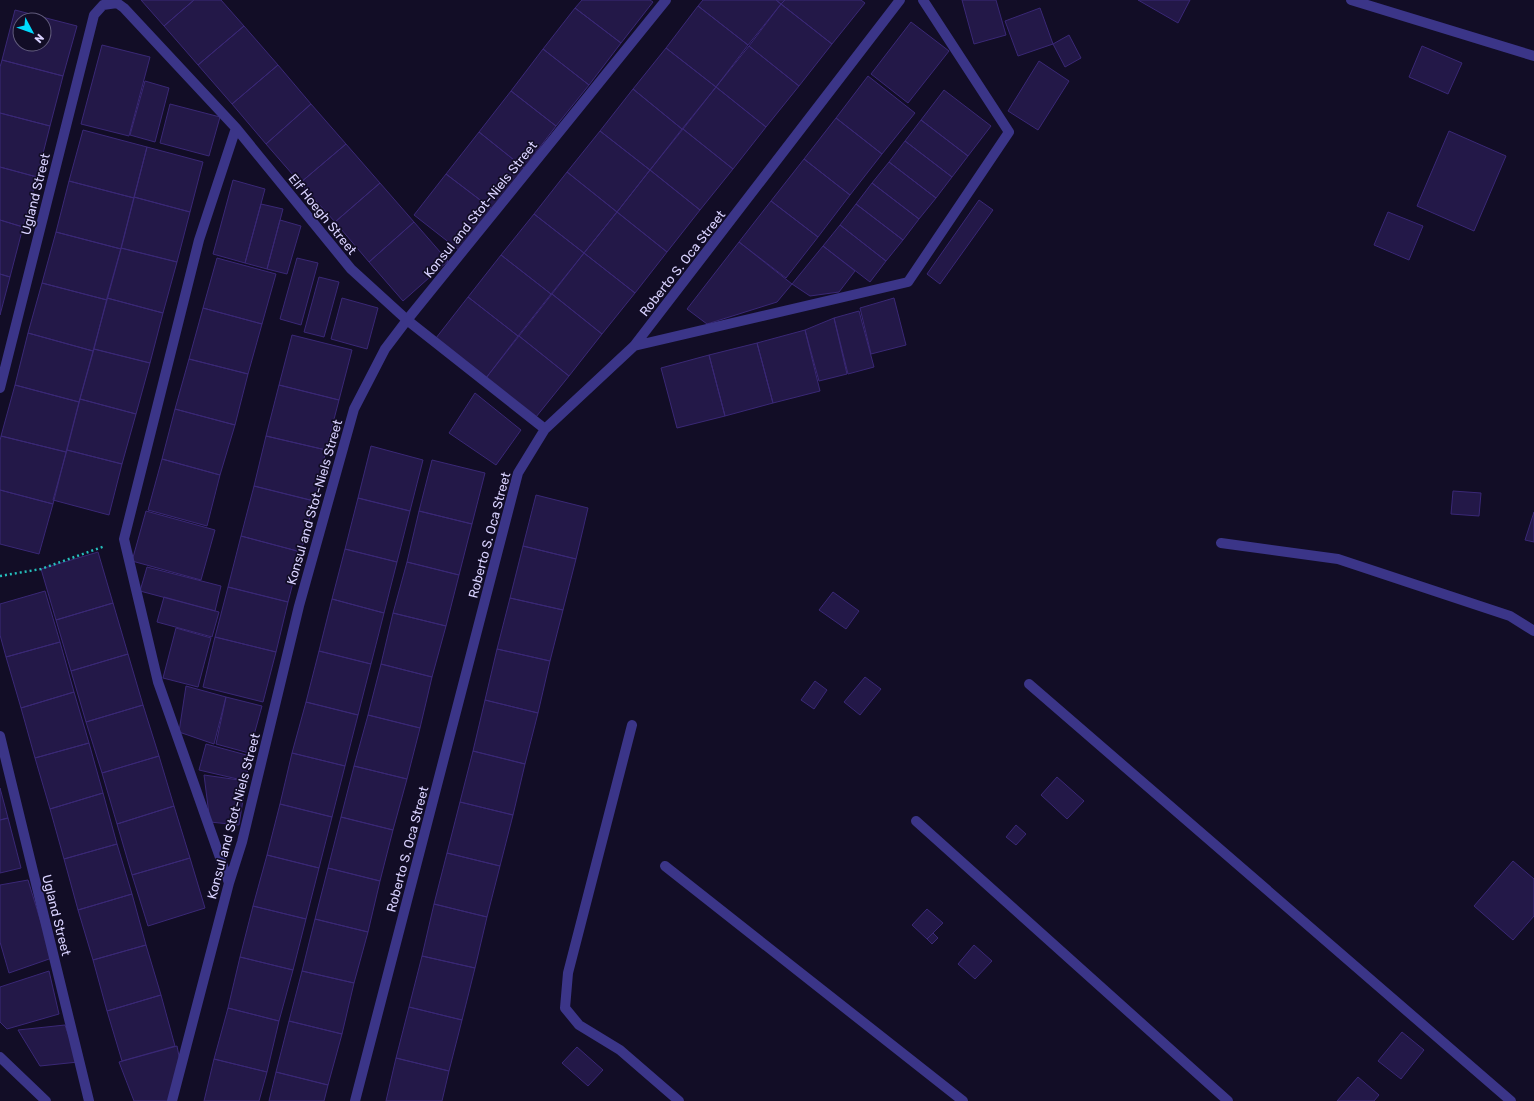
<svg xmlns="http://www.w3.org/2000/svg" width="1534" height="1101" viewBox="0 0 1534 1101" font-family="Rubik,sans-serif">
  <rect width="100%" height="100%" fill="#120d26"/>
  <path fill="#231848" stroke="#3a2876" fill-rule="evenodd" d="M141,0H194L164,26Z
    M194,0H221L244,26L198,65L164,26Z
    M582,0H650L653,2L621,43L575,8Z
    M703,0H776L781,4L748,45L698,6Z
    M776,0H785L781,4Z
    M785,0H861L865,3L832,44L781,4Z
    M962,0H996L1006,35L974,44Z
    M1138,0H1190L1178,23Z
    M781,4L832,44L799,86L749,46Z
    M698,6L748,45L716,87L666,48Z
    M575,8L621,43L589,85L543,49Z
    M1040,8L1053,44L1018,56L1005,21Z
    M15,10L77,26L63,76L2,60ZM20,20H44V44H20Z
    M911,22L949,51L908,103L871,74Z
    M244,26L278,65L232,104L198,65Z
    M1069,35L1081,58L1065,67L1053,44Z
    M102,45L150,57L129,136L81,124Z
    M749,46L799,86L766,127L716,87Z
    M1422,46L1462,63L1448,94L1409,77Z
    M666,48L716,87L682,129L633,89Z
    M543,49L589,85L556,126L511,91Z
    M2,60L63,76L50,126L0,113V67Z
    M1039,61L1069,81L1038,130L1008,111Z
    M278,65L311,104L266,144L232,104Z
    M868,76L915,113L882,154L836,118Z
    M145,81L169,88L155,142L130,135Z
    M716,87L766,127L733,169L683,129Z
    M633,89L682,129L650,170L600,131Z
    M944,90L991,126L968,156L921,120Z
    M511,91L556,126L524,168L479,132Z
    M170,104L220,117L209,156L160,143Z
    M311,104L346,144L300,183L266,144Z
    M0,113L50,126L37,177L0,167Z
    M836,118L882,154L850,195L804,159Z
    M921,120L968,156L952,177L905,141Z
    M683,129L733,169L700,210L650,170Z
    M83,130L147,147L134,198L69,181Z
    M600,131L650,170L617,212L567,172Z
    M1449,131L1506,156L1474,231L1417,206Z
    M479,132L524,168L492,209L446,174Z
    M905,141L952,177L936,198L889,162Z
    M346,144L380,183L335,222L300,183Z
    M147,147L203,162L190,212L134,197Z
    M804,159L850,195L818,237L771,201Z
    M889,162L936,198L919,219L872,183Z
    M0,167L37,177L23,227L0,220Z
    M650,170L700,210L667,252L617,212Z
    M567,172L617,212L584,253L534,214Z
    M446,174L492,209L460,251L414,215Z
    M233,180L265,189L245,263L213,254Z
    M69,181L134,198L121,249L56,232Z
    M380,183L414,222L369,262L335,222Z
    M872,183L919,219L903,240L856,204Z
    M134,197L190,212L177,262L121,248Z
    M979,200L993,210L940,284L927,274Z
    M771,201L818,237L786,278L739,242Z
    M261,204L283,209L267,269L245,263Z
    M856,204L903,240L886,261L840,225Z
    M617,212L667,252L635,293L584,253Z
    M1388,212L1423,226L1409,260L1374,245Z
    M534,214L584,253L551,294L501,255Z
    M0,220L23,227L10,277L0,274Z
    M280,220L301,226L287,274L267,269Z
    M414,222L448,261L403,301L369,262Z
    M840,225L886,261L870,282L823,246Z
    M56,232L121,249L107,300L42,283Z
    M739,242L792,284L777,302L707,324L687,309Z
    M823,246L855,271L839,292L810,296L792,284Z
    M121,248L177,262L163,313L107,298Z
    M584,253L635,293L602,334L552,294Z
    M501,255L551,294L518,336L468,297Z
    M217,258L276,274L262,324L203,308Z
    M297,258L318,263L301,325L280,319Z
    M0,274L10,277L0,315Z
    M319,277L339,282L324,337L304,332Z
    M42,283L107,300L93,351L28,333Z
    M552,294L602,334L569,376L519,336Z
    M468,297L518,336L486,378L436,338Z
    M107,298L163,313L150,363L94,349Z
    M342,298L378,308L367,349L331,339Z
    M894,298L906,345L871,354L860,308Z
    M203,308L262,324L248,374L189,359Z
    M859,311L874,367L848,374L834,318Z
    M834,318L847,374L819,381L805,330Z
    M805,330L820,391L773,403L757,343Z
    M28,333L93,351L79,402L15,385Z
    M292,335L352,350L339,400L279,385Z
    M519,336L569,376L536,417L486,378Z
    M757,343L773,403L725,416L709,355Z
    M94,349L150,363L136,414L80,399Z
    M709,355L725,416L677,428L661,368Z
    M189,359L248,374L235,425L175,409Z
    M15,385L79,402L66,452L1,436Z
    M279,385L339,400L326,450L266,436Z
    M475,393L521,430L496,465L449,433Z
    M80,399L136,414L122,464L67,450Z
    M175,409L235,425L220,475L162,459Z
    M1,436L66,452L53,504L0,490V441Z
    M266,436L326,450L314,501L254,486Z
    M371,446L423,460L410,511L358,498Z
    M67,450L122,464L109,515L53,500Z
    M162,459L220,475L207,526L148,510Z
    M432,460L485,473L472,524L419,511Z
    M254,486L314,501L301,552L241,536Z
    M0,490L53,504L39,554L0,544Z
    M1453,491L1481,493L1479,516L1451,514Z
    M536,495L588,508L576,559L523,546Z
    M358,498L410,511L397,562L345,549Z
    M146,511L215,530L201,580L132,561Z
    M419,511L472,524L459,575L407,562Z
    M1534,512V542L1525,540Z
    M241,536L301,552L288,602L228,587Z
    M523,546L576,559L563,610L510,598Z
    M345,549L397,562L384,613L332,599Z
    M98,552L113,603L56,620L41,569Z
    M407,562L459,575L446,626L393,613Z
    M147,567L221,586L215,611L140,591Z
    M228,587L288,602L276,652L215,637Z
    M45,591L60,642L6,657L0,635V604Z
    M833,592L859,611L846,629L819,610Z
    M164,597L219,612L212,637L157,622Z
    M510,598L563,610L550,661L497,649Z
    M332,599L384,613L371,664L319,651Z
    M113,603L128,654L71,671L56,620Z
    M393,613L446,626L432,677L381,664Z
    M176,628L211,638L198,687L163,678Z
    M215,637L276,652L263,702L203,687Z
    M60,642L74,692L21,708L6,657Z
    M497,649L550,661L538,713L485,700Z
    M319,651L371,664L358,715L306,702Z
    M128,654L143,705L86,722L71,671Z
    M381,664L432,677L420,728L368,715Z
    M865,677L881,689L860,715L844,702Z
    M815,681L827,690L814,709L801,700Z
    M186,686L226,697L214,744L179,732Z
    M74,692L89,743L35,758L21,708Z
    M226,697L262,706L249,753L216,744Z
    M485,700L538,713L525,764L473,751Z
    M306,702L358,715L345,766L292,753Z
    M143,705L159,756L102,773L86,722Z
    M368,715L420,728L407,779L354,766Z
    M89,743L103,793L50,809L35,758Z
    M206,744L250,756L246,781L199,770Z
    M473,751L525,764L513,815L460,802Z
    M292,753L345,766L332,817L280,804Z
    M159,756L174,806L117,824L102,773Z
    M354,766L407,779L393,830L341,817Z
    M204,775L246,781L239,825L210,822Z
    M1057,777L1084,801L1067,819L1041,795Z
    M0,788L8,818L0,820Z
    M103,793L117,844L64,859L50,809Z
    M460,802L513,815L500,866L447,853Z
    M280,804L332,817L319,868L267,855Z
    M174,806L190,858L132,875L117,824Z
    M341,817L393,830L380,881L328,868Z
    M8,818L21,868L0,873V820Z
    M1016,825L1026,834L1016,845L1006,837Z
    M117,844L132,894L78,910L64,859Z
    M447,853L500,866L487,917L434,904Z
    M267,855L319,868L306,919L253,906Z
    M190,858L205,908L148,926L132,875Z
    M1513,861L1534,879V916L1513,940L1474,906Z
    M328,868L380,881L368,932L315,919Z
    M28,880L52,958L9,973L0,942V885Z
    M132,894L146,945L93,960L78,910Z
    M434,904L487,917L475,968L422,956Z
    M253,906L306,919L293,970L240,957Z
    M927,909L943,923L927,939L912,925Z
    M315,919L368,932L354,983L302,971Z
    M933,933L938,938L932,944L927,939Z
    M146,945L161,995L107,1011L93,960Z
    M974,945L992,961L975,979L958,964Z
    M422,956L475,968L462,1020L409,1007Z
    M240,957L293,970L279,1021L228,1008Z
    M49,971L59,1014L7,1029L0,1022V987Z
    M302,971L354,983L342,1034L289,1021Z
    M161,995L175,1046L122,1061L107,1011Z
    M409,1007L462,1020L449,1071L396,1058Z
    M228,1008L279,1021L267,1072L214,1059Z
    M289,1021L342,1034L328,1085L276,1072Z
    M65,1025L78,1062L40,1066L18,1030Z
    M1402,1032L1424,1050L1401,1079L1378,1061Z
    M177,1046L181,1066L169,1101H134L119,1062Z
    M577,1047L603,1070L588,1086L562,1063Z
    M396,1058L449,1071L442,1101H386Z
    M214,1059L267,1072L259,1101H204Z
    M276,1072L328,1085L324,1101H269Z
    M1358,1077L1379,1095L1374,1101H1337Z"/>
  <g fill="none" stroke-linecap="round" stroke-linejoin="round">
    <path stroke="#26bfbc" stroke-width="2.5" stroke-dasharray="2 3" stroke-linecap="butt" d="M0,576L41,569L105,546"/>
    <path stroke="#3b3588" stroke-width="10" d="M634,346L908,282L1009,132L923,0
      M0,388L92,23L94,15L103,5L117,3L124,8L236,128L351,269L407,320L545,429
      M1221,543L1338,559L1510,616L1534,631
      M1029,684L1511,1101
      M632,725L568,973L565,1008L579,1025L620,1050L679,1101
      M0,736L89,1101
      M916,821L1228,1101
      M665,866L963,1101
      M229,883L158,682L124,539L199,240L236,128
      M0,1057L46,1101
      M172,1101L229,883L242,842L299,606L354,409L385,349L407,320L666,0
      M355,1101L518,473L545,429L634,346L900,0"/>
    <path stroke="#3b3588" stroke-width="10" d="M1351,0L1534,56"/>
  </g>
  <g text-anchor="middle" stroke-width="3.5" stroke-linejoin="round" paint-order="stroke">
    <g font-size="13" fill="#d9d2ff" stroke="#120d26">
      <text transform="translate(35 194) rotate(-76)" y="5">Ugland Street</text>
      <text transform="translate(480 209) rotate(-51)" y="5">Konsul and Stot-Niels Street</text>
      <text transform="translate(323 214) rotate(51)" y="5">Elf Hoegh Street</text>
      <text transform="translate(682 263) rotate(-52)" y="5">Roberto S. Oca Street</text>
      <text transform="translate(314 502) rotate(-74)" y="5">Konsul and Stot-Niels Street</text>
      <text transform="translate(489 535) rotate(-75)" y="5">Roberto S. Oca Street</text>
      <text transform="translate(233 816) rotate(-75)" y="5">Konsul and Stot-Niels Street</text>
      <text transform="translate(407 849) rotate(-75)" y="5">Roberto S. Oca Street</text>
      <text transform="translate(57 915) rotate(76)" y="5">Ugland Street</text>
    </g>
  </g>
  <g transform="translate(32 32) rotate(131)"><circle r="19" fill="#120d26" stroke="#625c7d"/>
  <path d="M0-3L7 15L0 10L-7 15Z" fill="#00dafd"/>
  <text y="-6" font-size="11" font-weight="bold" text-anchor="middle" fill="#d9d2ff">N</text>
  </g>
</svg>
